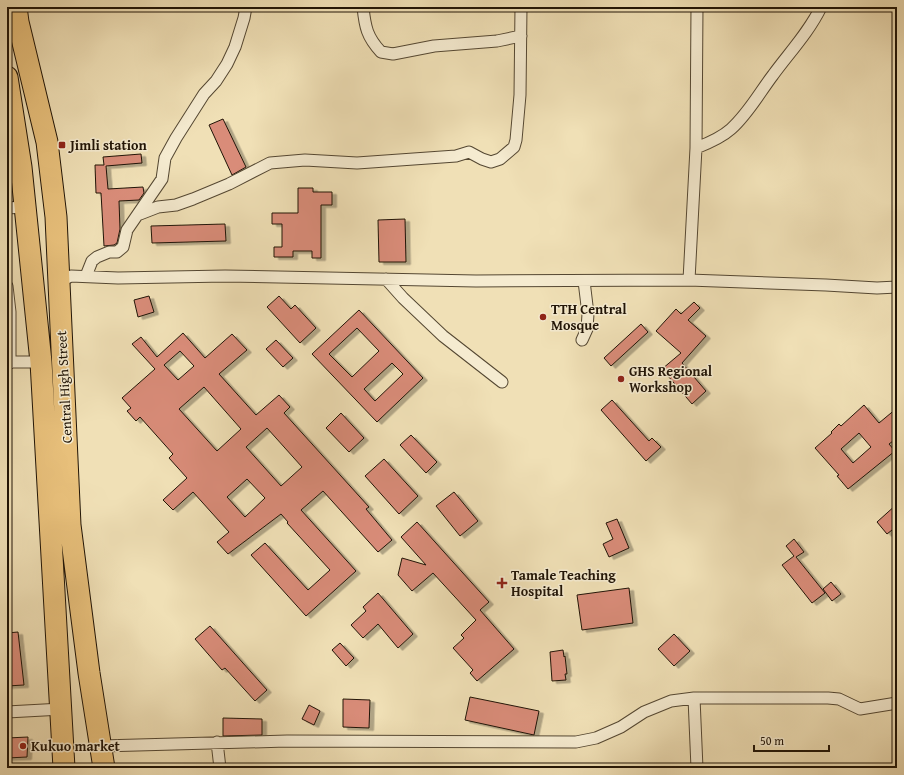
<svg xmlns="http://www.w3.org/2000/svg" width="904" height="775" viewBox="0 0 904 775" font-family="'Gentium Book Plus',serif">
  <defs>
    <filter id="shadow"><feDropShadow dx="4.5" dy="2.5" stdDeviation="0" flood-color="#0004"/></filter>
  </defs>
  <rect width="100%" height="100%" fill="#f0e0b6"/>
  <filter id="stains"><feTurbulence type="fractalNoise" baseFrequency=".005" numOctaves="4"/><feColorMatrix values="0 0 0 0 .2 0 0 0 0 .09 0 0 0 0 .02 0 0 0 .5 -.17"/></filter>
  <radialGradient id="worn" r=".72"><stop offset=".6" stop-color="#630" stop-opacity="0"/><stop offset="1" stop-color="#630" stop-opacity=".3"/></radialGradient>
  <path fill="#d98c79" stroke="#201406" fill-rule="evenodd" filter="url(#shadow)" d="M223,119L246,167L232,175L209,125Z
    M141,154L142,163L106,166L108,189L143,187L144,193L139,200L119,201L120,229L117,243L114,245L104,246L101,193H96L95,165H104L103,157Z
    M298,188H313V192H332V205H321V258H312V251H293V257H274V247H282V224H272V213H298Z
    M405,219L406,262H379L378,220Z
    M225,224L226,241L152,243L151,226Z
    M149,296L154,312L138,317L134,300Z
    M279,296L291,309L295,305L316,328L300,343L267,307Z
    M694,302L700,308L688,320L706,336L682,363L706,391L692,404L662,369L681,353L656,331L676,309L681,314Z
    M359,310L423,378L377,422L312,354ZM357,328L379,351L352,377L329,354ZM392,363L403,374L375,401L364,389Z
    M641,324L648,332L611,366L604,358Z
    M183,333L205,358L232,334L247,350L219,374L256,415L279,395L290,407L284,413L369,507L366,509L392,540L378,552L323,491L301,510L356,571L306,616L251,555L265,543L308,590L330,570L287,523L288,522L281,514L228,554L217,542L229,532L193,492L173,510L163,500L187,478L169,458L173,454L140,417L136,421L127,411L131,408L122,398L155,369L132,344L141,337L157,357ZM180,351L194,366L178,380L164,365ZM204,387L241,429L217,451L179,409ZM267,428L302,467L281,486L246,447ZM247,479L265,498L245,517L227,497Z
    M276,340L293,358L283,367L266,349Z
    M612,400L649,441L652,438L661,447L646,461L601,410Z
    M864,405L879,423L897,408V438L889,444L895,451L848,489L837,476L839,475L815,448L832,433L831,432L839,424L841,426ZM859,433L871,447L853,463L841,449Z
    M341,413L364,438L349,452L326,428Z
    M411,435L437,462L426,473L400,445Z
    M384,459L418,496L399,514L365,476Z
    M454,492L478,521L460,536L436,506Z
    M897,504V526L887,534L877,522Z
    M617,519L629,548L609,557L603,544L613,539L606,523Z
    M417,522L489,602L480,610L514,649L477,681L470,673L473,670L453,648L464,638L461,635L476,620L433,573L412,591L398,575L402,558L426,565L401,537Z
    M794,539L804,552L796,557L825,593L812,603L782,565L794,556L786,546Z
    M831,582L841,594L832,601L823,589Z
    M629,588L633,623L582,630L577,595Z
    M378,593L413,634L398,648L378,624L363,638L351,625L366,611L363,607Z
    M210,626L267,690L255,701L225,668L222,670L195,639Z
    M18,632L24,685L7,686V633Z
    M674,634L690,651L674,666L658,649Z
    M340,643L354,658L346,666L332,650Z
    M563,650L564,657L565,656L567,674H565L566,680L552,681L550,652Z
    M470,697L539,711L534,735L465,720Z
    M343,699L370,700L369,728L343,727Z
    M309,705L320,711L314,725L302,719Z
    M223,718L262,719V735L223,736Z
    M28,737L27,757L7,758V738Z"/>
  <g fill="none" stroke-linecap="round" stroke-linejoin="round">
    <defs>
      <path id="street" d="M363,7C365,27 367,37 381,52L393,54L434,46L497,41L521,36
        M696,148C709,143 721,138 731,129C748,114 760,92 773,75C789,53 809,32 821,7
        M7,208L25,207
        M140,214L158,207L176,205L193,199L229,184L270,163L305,160L357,163L456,156L469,152L482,159L491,162L500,159L514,147L516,140L520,95L521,7
        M86,276L92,261L97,257L109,252H117L123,247L127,230L162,179L165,158L176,138L204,94L216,81L227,64L235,47L244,18L246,7
        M386,279L403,298L443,336L502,382
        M689,280L696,148L697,7
        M58,282L71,276L118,278L225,276L476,281L689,280L826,285L877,288L897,287
        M7,286L10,312V363
        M582,340L587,329L588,314L584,281
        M7,362H41
        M694,698L697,768
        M7,712L62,709
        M217,742L220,768
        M101,746L287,741L576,742L596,738L621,727L644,712L671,701L694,698H828L839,699L860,709L897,703"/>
      <path id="highway" d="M16,7L18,22L47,142L56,217L70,525L89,673L104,768
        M7,77L21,167L41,362L64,768"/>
    </defs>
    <use href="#street" stroke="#544732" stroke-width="13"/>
    <use href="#highway" stroke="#201406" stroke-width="23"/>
    <use href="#street" stroke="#f5ebd0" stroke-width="11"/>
    <use href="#highway" stroke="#e8c07b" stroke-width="21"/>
  </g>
  <g fill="#8f2418" stroke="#f5ebd0" stroke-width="1.5">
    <rect x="58" y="141" width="8" height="8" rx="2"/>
    <circle cx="543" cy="317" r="4"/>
    <circle cx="621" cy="379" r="4"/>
    <path d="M500 577h4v4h4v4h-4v4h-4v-4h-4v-4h4z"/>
    <circle cx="23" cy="746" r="4"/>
  </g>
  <g text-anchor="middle" stroke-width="3" stroke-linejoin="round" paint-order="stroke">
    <g font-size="14" font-weight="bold" fill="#201406" stroke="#f5ebd0" text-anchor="start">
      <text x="70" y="150">Jimli station</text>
      <text x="551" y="314">TTH Central<tspan x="551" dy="16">Mosque</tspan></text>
      <text x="629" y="376">GHS Regional<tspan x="629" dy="16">Workshop</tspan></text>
      <text x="511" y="580">Tamale Teaching<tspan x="511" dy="16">Hospital</tspan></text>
      <text x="31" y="751">Kukuo market</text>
    </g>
    <g font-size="14" fill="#201406" stroke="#f5ebd0">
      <text transform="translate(64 387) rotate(-93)" y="5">Central High Street</text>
    </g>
  </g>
  <rect width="904" height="775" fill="none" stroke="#f0e0b6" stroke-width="24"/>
  <rect x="8" y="8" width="888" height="759" fill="none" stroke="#201406" stroke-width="2"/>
  <rect x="12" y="12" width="880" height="751" fill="none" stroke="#201406"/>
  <path d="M754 745v6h75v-6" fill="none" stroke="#201406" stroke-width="2"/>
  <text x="760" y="745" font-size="12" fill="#201406" stroke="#f5ebd0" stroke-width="3" paint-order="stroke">50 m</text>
  <rect width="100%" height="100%" filter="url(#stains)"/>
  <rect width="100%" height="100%" fill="url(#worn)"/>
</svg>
